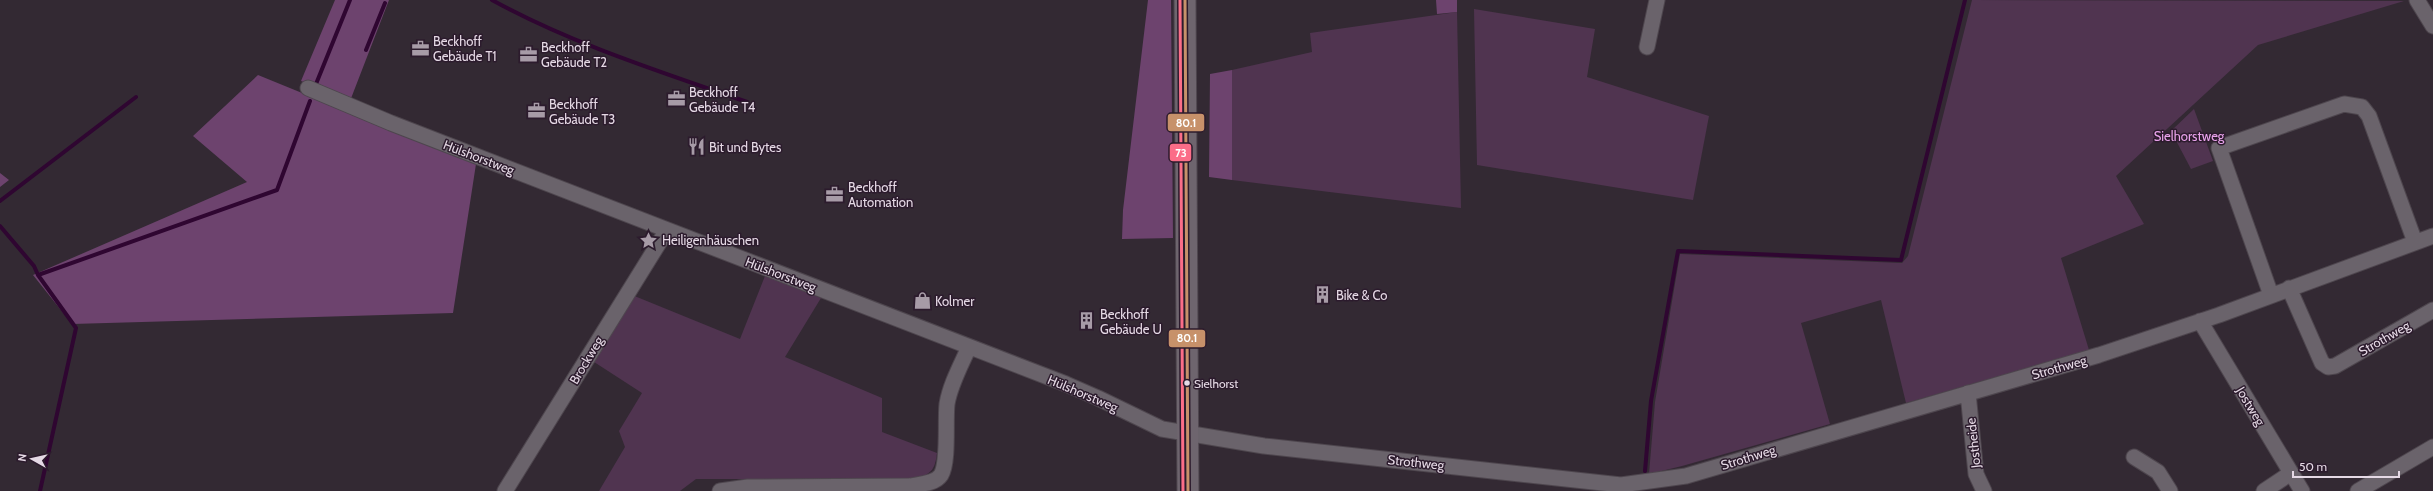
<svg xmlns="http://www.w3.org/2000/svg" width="2433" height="491" viewBox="0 0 2433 491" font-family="Cabin,sans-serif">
  <rect width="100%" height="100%" fill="#332933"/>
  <path fill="#503450" d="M1972,0L2404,1L2258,45L2116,176L2144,224L2061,258L2089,350L1906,403L1881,300L1801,323L1830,424L1682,466L1649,474L1655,402L1680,254L1902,263L1908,256Z
    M1474,9L1595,29L1587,77L1709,116L1693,200L1477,165Z
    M1457,12L1461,208L1232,180V70L1312,52L1310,33Z
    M2194,109L2213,161L2191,169L2171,131Z
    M765,276L821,298L785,357L882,398V432L937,453C935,468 933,473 917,479H696L680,491H599L625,447L619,431L642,393L591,360L632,295L740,339Z"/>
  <path fill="#6d436e" d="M335,0H389L350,101L301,81Z
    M1148,0H1171L1173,238L1122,239L1123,210Z
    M1436,0H1457V12L1437,14Z
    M1232,70V180L1209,177L1210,74Z
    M258,75L476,164L453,313L72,324L33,275L247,182L193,136Z
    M0,173L9,180L0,187Z"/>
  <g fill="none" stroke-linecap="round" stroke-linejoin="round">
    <path stroke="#2f0631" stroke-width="4" d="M492,0C572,44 661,72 747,102
      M366,50L385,3
      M316,84L350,0
      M0,201L136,97
      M0,226L34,266L38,275
      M1645,471L1651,401L1678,251L1901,260L1965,0
      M40,491L76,328L38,275L277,190L310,101"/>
    <defs>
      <path id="minor" d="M2417,0L2433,26
        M1647,47L1657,0
        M308,88L391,123L1066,384L1098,398L1162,429L1264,446L1621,485L1686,476L2099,355L2219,315L2433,236
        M2289,288L2322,363L2328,367L2335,366L2433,310
        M2271,295L2219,148L2344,104L2362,107L2369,116L2415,242
        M2200,321L2302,491
        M1968,393L1976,474L1984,491
        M2134,457L2158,472L2170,491
        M505,491L667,230
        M720,491L748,487L910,486C920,484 935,484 941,475C949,462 945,421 947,404C950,385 961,365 969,347
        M2264,491L2291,473
        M2358,491L2433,447"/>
      <path id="secondary" d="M1185,0L1188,491"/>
    </defs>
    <use href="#minor" stroke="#4e464e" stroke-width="17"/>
    <use href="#secondary" stroke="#4e464e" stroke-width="23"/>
    <use href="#minor" stroke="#6a636b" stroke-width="15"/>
    <use href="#secondary" stroke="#6e656e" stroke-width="21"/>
    <defs>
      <path id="bus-1" d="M1185,0L1188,491"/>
      <path id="bus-2" d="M1180,0L1183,491"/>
    </defs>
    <use href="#bus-1" stroke="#2c1b2d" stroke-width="6"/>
    <use href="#bus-2" stroke="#2c1b2d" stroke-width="6"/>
    <use href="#bus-1" stroke="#c7916a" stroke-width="3"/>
    <use href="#bus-2" stroke="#fb6d88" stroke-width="3"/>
  </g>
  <defs>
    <symbol id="office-bare" viewBox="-9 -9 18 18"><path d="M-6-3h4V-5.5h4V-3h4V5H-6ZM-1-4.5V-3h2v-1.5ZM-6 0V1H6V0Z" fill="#a79ba7" stroke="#2c1b2d" stroke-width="2.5" paint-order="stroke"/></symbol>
    <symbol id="restaurant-bare" viewBox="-9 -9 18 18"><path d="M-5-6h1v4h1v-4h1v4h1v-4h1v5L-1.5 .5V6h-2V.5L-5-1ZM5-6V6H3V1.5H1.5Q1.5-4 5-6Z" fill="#a79ba7" stroke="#2c1b2d" stroke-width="2.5" paint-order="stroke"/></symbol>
    <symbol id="sight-bare" viewBox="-9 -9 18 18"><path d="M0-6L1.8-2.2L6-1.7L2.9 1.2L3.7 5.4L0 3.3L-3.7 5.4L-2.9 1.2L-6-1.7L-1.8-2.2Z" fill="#a79ba7" stroke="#2c1b2d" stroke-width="2.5" paint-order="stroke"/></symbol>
    <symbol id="building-bare" viewBox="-9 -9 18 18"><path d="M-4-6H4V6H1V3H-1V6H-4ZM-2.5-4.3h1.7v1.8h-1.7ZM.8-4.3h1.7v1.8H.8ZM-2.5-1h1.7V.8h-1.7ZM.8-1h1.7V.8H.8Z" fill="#a79ba7" stroke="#2c1b2d" stroke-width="2.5" paint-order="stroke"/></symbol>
    <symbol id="shop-bare" viewBox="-9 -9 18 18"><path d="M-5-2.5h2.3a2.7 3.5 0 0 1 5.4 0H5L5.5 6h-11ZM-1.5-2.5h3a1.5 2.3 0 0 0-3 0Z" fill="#a79ba7" stroke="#2c1b2d" stroke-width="2.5" paint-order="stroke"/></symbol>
  </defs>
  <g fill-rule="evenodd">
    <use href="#office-bare" x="408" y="36" width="25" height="25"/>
    <use href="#office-bare" x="516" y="42" width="25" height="25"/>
    <use href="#office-bare" x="664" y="86" width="25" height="25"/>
    <use href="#office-bare" x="524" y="98" width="25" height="25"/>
    <use href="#restaurant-bare" x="684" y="134" width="25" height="25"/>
    <use href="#office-bare" x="822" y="182" width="25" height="25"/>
    <use href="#sight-bare" x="636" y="228" width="25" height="25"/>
    <use href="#building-bare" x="1310" y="282" width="25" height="25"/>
    <use href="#shop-bare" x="910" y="288" width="25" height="25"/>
    <use href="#building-bare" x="1074" y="308" width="25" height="25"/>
  </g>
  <circle fill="#e5d9e5" stroke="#2c1b2d" stroke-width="1.5" cx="1187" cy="383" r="3.5"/>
  <g text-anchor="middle" stroke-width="3" stroke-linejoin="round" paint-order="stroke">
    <g font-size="12" fill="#e5d9e5" stroke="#2c1b2d" text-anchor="start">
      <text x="1194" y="388">Sielhorst</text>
    </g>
    <g font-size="13" fill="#e5d9e5" stroke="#2c1b2d" text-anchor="start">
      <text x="433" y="46">Beckhoff<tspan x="433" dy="15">Gebäude T1</tspan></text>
      <text x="541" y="52">Beckhoff<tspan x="541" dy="15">Gebäude T2</tspan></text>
      <text x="689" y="97">Beckhoff<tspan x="689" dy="15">Gebäude T4</tspan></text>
      <text x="549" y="109">Beckhoff<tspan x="549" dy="15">Gebäude T3</tspan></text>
      <text x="709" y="152">Bit und Bytes</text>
      <text x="848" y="192">Beckhoff<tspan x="848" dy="15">Automation</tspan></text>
      <text x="662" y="245">Heiligenhäuschen</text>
      <text x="1336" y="300">Bike &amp; Co</text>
      <text x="935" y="306">Kolmer</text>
      <text x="1100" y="319">Beckhoff<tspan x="1100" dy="15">Gebäude U</tspan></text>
    </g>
    <g font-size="13" fill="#e9a3eb" stroke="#2c1b2d">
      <text x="2189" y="141">Sielhorstweg</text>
    </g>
    <g font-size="13" fill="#e5d9e5" stroke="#2c1b2d">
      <text transform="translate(479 157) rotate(21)" y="5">Hülshorstweg</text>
      <text transform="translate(781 274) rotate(21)" y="5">Hülshorstweg</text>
      <text transform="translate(2384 338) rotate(-30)" y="5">Strothweg</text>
      <text transform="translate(586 360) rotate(-59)" y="5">Brockweg</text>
      <text transform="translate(2059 367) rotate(-16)" y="5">Strothweg</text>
      <text transform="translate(1083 393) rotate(23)" y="5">Hülshorstweg</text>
      <text transform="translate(2251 406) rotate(59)" y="5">Jostweg</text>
      <text transform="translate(1973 443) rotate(-96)" y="5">Jostheide</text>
      <text transform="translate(1748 457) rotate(-17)" y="5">Strothweg</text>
      <text transform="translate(1416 462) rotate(6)" y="5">Strothweg</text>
    </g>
  </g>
  <g stroke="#2c1b2d" stroke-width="1.5">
    <rect x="1167" y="113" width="38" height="19" rx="4" fill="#c7916a"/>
    <rect x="1169" y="143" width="23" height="19" rx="4" fill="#fb6d88"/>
    <rect x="1168" y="329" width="38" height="19" rx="4" fill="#c7916a"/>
  </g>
  <g font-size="11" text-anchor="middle" font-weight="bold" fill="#fff">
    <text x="1186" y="127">80.1</text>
    <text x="1181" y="157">73</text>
    <text x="1187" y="342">80.1</text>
  </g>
  <g transform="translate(32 459) rotate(278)" stroke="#2c1b2d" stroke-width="3" paint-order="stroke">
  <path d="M0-3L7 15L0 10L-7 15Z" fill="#e5d9e5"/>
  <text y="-6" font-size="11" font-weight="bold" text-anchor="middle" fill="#e5d9e5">N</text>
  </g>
  <path d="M2293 471v6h106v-6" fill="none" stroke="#e5d9e5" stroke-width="2"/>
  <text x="2299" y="471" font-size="12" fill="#e5d9e5" stroke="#2c1b2d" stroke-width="3" paint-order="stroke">50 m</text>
</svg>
